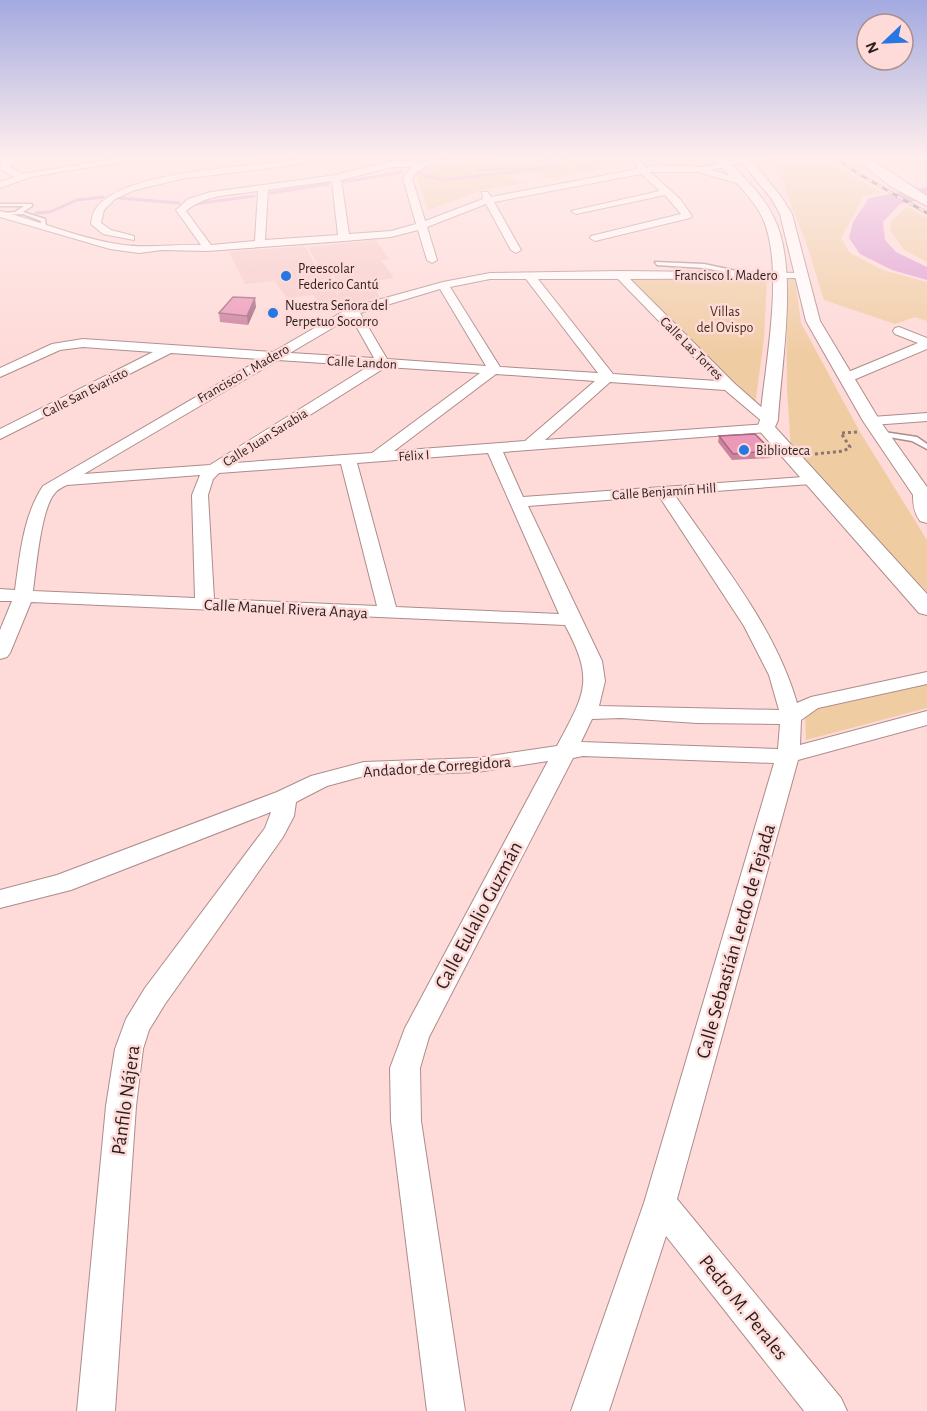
<svg xmlns="http://www.w3.org/2000/svg" width="927" height="1411" viewBox="0 0 927 1411" font-family="'Alegreya Sans',sans-serif">
  <rect width="100%" height="100%" fill="#fedad8"/>
  <path fill="#f7cbc9" d="M376,240L389,259L381,260L394,278L369,282L380,297L347,305L337,311L325,310L313,295L287,298L274,281L245,284L229,252L305,246L318,271H329L337,290L336,299L339,289L332,270H321L308,247Z"/>
  <path fill="#f0cca3" d="M447,158H569L577,163L603,158L631,164L548,179L533,173L511,177L524,183L480,191L428,210L417,178L418,173Z
    M763,158H832L858,179L883,193L864,196L841,238L850,253L883,270L927,282V321L915,317L895,324L824,300L806,242L787,195L784,180Z
    M907,207L927,218V262L904,250L890,230L891,221Z
    M786,277L795,278L801,323L860,432L927,540V592L791,450L787,390Z
    M629,278L767,280L764,339L755,405Z
    M927,684V708L806,740L805,712Z"/>
  <path fill="#dc9ad3" d="M927,187V199L900,204L883,222L885,240L896,252L927,267V280L892,270L860,254L849,238L853,222L869,198Z"/>
  <g fill="none" stroke-linecap="round" stroke-linejoin="round">
    <path stroke="#dc9ad3" stroke-width="3" d="M579,165L601,163
      M418,173L442,180L555,167
      M344,182L403,172
      M271,193L328,184
      M119,198L179,203
      M195,204L254,196
      M36,213L50,212L77,200L103,197"/>
    <defs>
      <path id="service" d="M0,204H32V206L23,212L45,219L46,227L41,228V221L23,214L0,215L2,213L15,212L24,206H0Z
        M655,262L704,264L755,275L752,277L704,268L657,265Z
        M877,431L917,437L927,444V449L912,441L877,435Z"/>
      <path id="minor" d="M8,158H17L9,167L23,174L122,158H143L31,177L0,188V182L14,177L0,168L2,162Z
        M150,158H205L201,161H154Z
        M302,158H317L286,166L181,179L135,190L115,199L104,210L101,223L111,230L134,236V240L103,234L91,224C92,218 93,211 97,207C129,168 252,169 302,158Z
        M432,158H443L418,171L412,178L425,221L483,199L482,192H488L491,197L638,169L634,162L638,159L646,168L658,165L701,167L746,158L750,161L711,170L743,179L744,181L740,184L698,172H650L680,199L692,216L690,218L595,241L590,238L591,236L681,214L665,195L576,214L571,211L660,191L641,174L494,202L521,250L516,253L511,250L486,204L427,227L437,260L432,263L427,260L418,230L391,237L344,241L207,251L162,250L139,253L110,249L0,217V211C39,221 78,238 117,244C143,249 174,244 201,245L176,210L188,199L211,192L336,175L392,161L422,162ZM392,167H412L403,178L416,224L391,231L349,234L341,180ZM332,181L338,235L265,240L268,190ZM258,191L255,241L211,245L186,211C205,194 234,195 258,191Z
        M619,271L804,273V277L800,278L630,279L734,383L776,420L774,423H764L725,390L610,382L545,440L766,424L773,428L766,432L503,452L523,497L817,476L819,479L817,482L811,484L674,494C719,560 775,626 797,703L811,697L927,672V684L818,708L801,720L800,745L927,711V725L798,760L677,1199L841,1398L847,1411H804L666,1236L609,1411H571L644,1203L774,763L583,756L573,758L429,1037L420,1068L421,1121L465,1411H427L391,1121L390,1068L405,1028L548,761L477,772L364,776L327,786L296,802L294,816L283,837L165,1004L149,1030L143,1049L136,1106L115,1411H77L106,1106L115,1049L126,1019L145,988L265,828L271,812L71,890L0,908V890L57,875L277,792L311,776L364,762L477,758L557,746C585,693 595,681 565,625L31,602L10,653L7,657L0,659V630L12,601H0V589L15,590C20,555 23,516 43,486L261,359L171,353L0,439V429L153,352L83,347L60,350L0,377V368L52,344L83,339L273,352L349,308L443,282L490,273ZM490,279H526L598,373L500,367L450,287ZM538,279H618L717,381L613,374ZM440,289L486,366L387,359L360,313ZM351,317L374,358L290,353ZM278,360L369,366L210,465L84,474ZM386,367L480,373L372,453L234,463ZM496,374L595,381L525,441L394,451ZM488,453L559,614L396,607L357,463ZM341,464L377,606L214,599L208,495L213,479L219,473ZM200,475L192,495L195,598L33,591C36,569 41,508 55,493C58,489 63,487 67,485ZM659,496L744,626L769,675L779,710L599,706L605,681L602,661L528,506ZM621,718L697,723L780,724L778,749L581,742L592,719Z
        M899,327L927,338V349L851,381H841L839,378L841,375L918,343L895,334L893,331L895,328Z
        M927,413V421L872,425L865,421L872,417Z"/>
      <path id="tertiary" d="M714,158H725C743,176 763,195 774,218C799,268 781,365 778,420L775,427L927,594V615L919,613L757,428L760,420C765,365 785,269 763,219C752,195 730,178 714,158Z
        M738,158H749L780,195L792,214L820,321L880,421L927,487V523L920,521C914,513 913,505 913,495L863,421L806,321L780,214L771,198Z"/>
      <path id="primary" d="M855,158H869L927,196V206L890,186Z"/>
    </defs>
    <use href="#service" stroke="#ad8c8b" stroke-width="3"/>
    <use href="#minor" stroke="#ad8c8b" stroke-width="2"/>
    <use href="#tertiary" stroke="#ad8c8b" stroke-width="2"/>
    <use href="#primary" stroke="#ad8c8b" stroke-width="2"/>
    <path stroke="#8c7574" stroke-width="1.5" stroke-dasharray="2 2" stroke-linecap="butt" d="M550,158L557,162L552,164L570,170
      M562,158L581,167
      M477,170L536,168L552,164"/>
    <path stroke="#8c7574" stroke-width="3" stroke-dasharray="3 3" stroke-linecap="butt" d="M815,454L844,451L850,447L841,433L858,432"/>
    <use href="#service" fill="#fff" fill-rule="evenodd"/>
    <use href="#minor" fill="#fff" fill-rule="evenodd"/>
    <use href="#tertiary" fill="#fff" fill-rule="evenodd"/>
    <use href="#primary" fill="#fff" fill-rule="evenodd"/>
    <defs>
      <path id="rail" d="M837,158L857,173L927,213"/>
    </defs>
    <use href="#rail" stroke="#6b5856" stroke-width="3"/>
    <use href="#rail" stroke="#fedad8" stroke-width="2" stroke-dasharray="6" stroke-linecap="butt"/>
  </g>
  <path fill="#cb839e" d="M256,307L248,325L220,322L219,313Z
    M719,436L772,451L771,458L732,460L718,442Z"/>
  <path fill="#a56a81" d="M255,298L256,307L248,325L247,316Z"/>
  <path fill="#ec98b8" stroke="#a56a81" stroke-width="1.5" d="M233,297L255,298L247,316L219,313Z
    M755,434L772,451L733,454L719,436Z"/>
  <linearGradient id="sky" x2="0" y2="1"><stop stop-color="#a3aae0"/><stop offset="0.44" stop-color="#ffeeed"/><stop offset="1" stop-color="#ffeeed" stop-opacity="0"/></linearGradient>
  <rect width="927" height="356" fill="url(#sky)"/>
  <g fill="#2677e2" stroke="#fedad8" stroke-width="2">
    <circle cx="286" cy="276" r="6"/>
    <circle cx="273" cy="313" r="6"/>
    <circle cx="744" cy="450" r="6"/>
  </g>
  <g text-anchor="middle" stroke-width="5" stroke-linejoin="round" paint-order="stroke">
    <g font-size="14" fill="#2b1f1e" stroke="#fedad8" text-anchor="start">
      <text x="298" y="273">Preescolar<tspan x="298" dy="16">Federico Cantú</tspan></text>
      <text x="285" y="310">Nuestra Señora del<tspan x="285" dy="16">Perpetuo Socorro</tspan></text>
      <text x="756" y="455">Biblioteca</text>
    </g>
    <g font-size="14" fill="#2b1f1e" stroke="#fedad8">
      <text x="726" y="280">Francisco I. Madero</text>
      <text transform="translate(692 348) rotate(45)" y="5">Calle Las Torres</text>
      <text transform="translate(362 362) rotate(3)" y="5">Calle Landon</text>
      <text transform="translate(243 373) rotate(-30)" y="5">Francisco I. Madero</text>
      <text transform="translate(85 392) rotate(-27)" y="5">Calle San Evaristo</text>
      <text transform="translate(265 437) rotate(-32)" y="5">Calle Juan Sarabia</text>
      <text transform="translate(414 455) rotate(-4)" y="5">Félix I</text>
      <text transform="translate(664 491) rotate(-4)" y="5">Calle Benjamín Hill</text>
    </g>
    <g font-size="14" fill="#473012" stroke="#fedad8">
      <text x="725" y="316">Villas<tspan x="725" dy="16">del Ovispo</tspan></text>
    </g>
    <g font-size="16" fill="#2b1f1e" stroke="#fedad8">
      <text transform="translate(286 608) rotate(3)" y="6">Calle Manuel Rivera Anaya</text>
      <text transform="translate(437 766) rotate(-4)" y="6">Andador de Corregidora</text>
    </g>
    <g font-size="20" fill="#2b1f1e" stroke="#fedad8">
      <text transform="translate(478 915) rotate(-62)" y="7">Calle Eulalio Guzmán</text>
      <text transform="translate(735 941) rotate(-74)" y="7">Calle Sebastián Lerdo de Tejada</text>
      <text transform="translate(125 1100) rotate(-82)" y="7">Pánfilo Nájera</text>
      <text transform="translate(744 1307) rotate(51)" y="7">Pedro M. Perales</text>
    </g>
  </g>
  <g transform="translate(885 42) rotate(247)"><circle r="28" fill="#fedad8" stroke="#aa8f8e" stroke-width="1.5"/>
  <path d="M0-4.5L10 22L0 15L-10 22Z" fill="#2677e2"/>
  <text y="-9" font-size="16" font-weight="bold" text-anchor="middle" fill="#2b1f1e">N</text>
  </g>
</svg>
